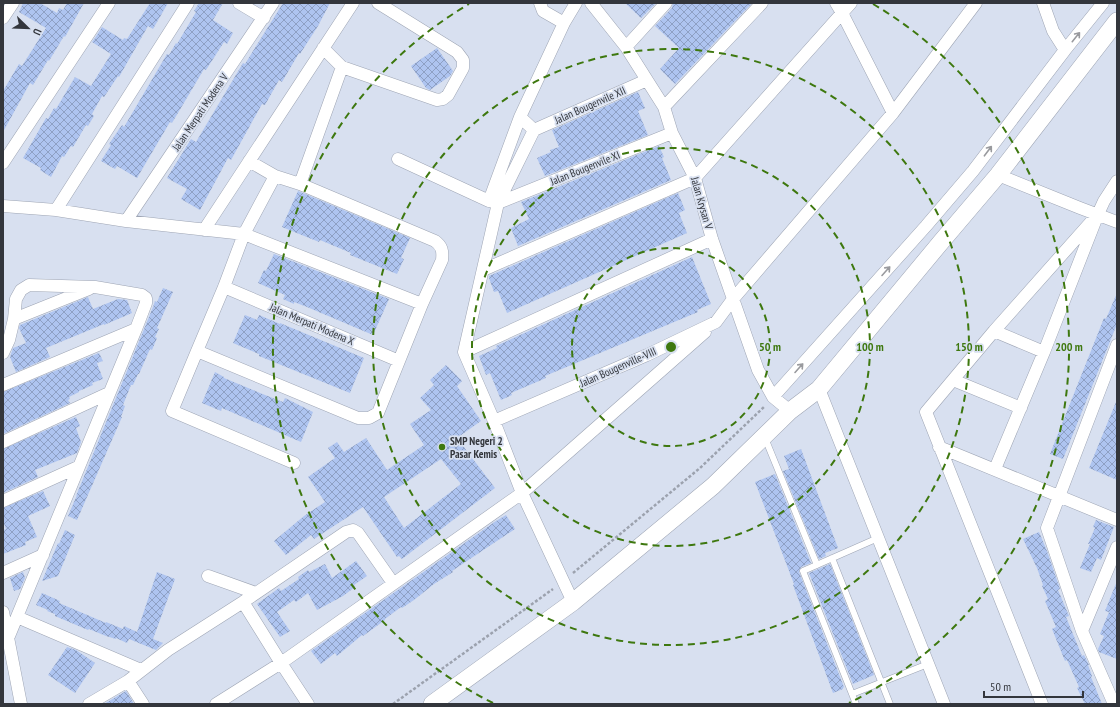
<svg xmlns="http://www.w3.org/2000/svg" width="1120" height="707" viewBox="0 0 1120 707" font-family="'PT Sans Narrow',sans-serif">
  <defs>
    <pattern id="building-cross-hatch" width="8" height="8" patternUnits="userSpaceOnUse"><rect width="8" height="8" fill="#aec4f0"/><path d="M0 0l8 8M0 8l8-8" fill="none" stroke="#8ea0c4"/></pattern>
  </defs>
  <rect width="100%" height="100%" fill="#d8e0f0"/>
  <path fill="url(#building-cross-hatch)" fill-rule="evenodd" d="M23,3H40L57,13L59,8L63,10L67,3H84L65,37L64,36L49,61L48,60L33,85L30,83L3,132V91L19,64L22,66L46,28L19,12Z
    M150,3H168L153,29L148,26L119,77L118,76L104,97L102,96L92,114L94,116L88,126L86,125L73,147L71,146L64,157L62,156L51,177L40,170L41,168L23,158L46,118L48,119L54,108L56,109L75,77L91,86L111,54L92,42L95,38L102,27L123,40L124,38L127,39Z
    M199,3H223L213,20L233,33L227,44L224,42L206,70L204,69L172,123L170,122L137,178L117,166L115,169L101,161L111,145L109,144L122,125L124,127L167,54L169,55L176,43L177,44L196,12L194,11Z
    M283,3H330L318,26L300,54L299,53L282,82L279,80L265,105L262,104L231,160L228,158L200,210L181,199L187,189L167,178L191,139L196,142L243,63L245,64Z
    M625,3H656L641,18Z
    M673,3H752L675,84L660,69L679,48L655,26L672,8Z
    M437,48L453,71L450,76L430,90L426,88L411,66Z
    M638,92L645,108L638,111L648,135L545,176L537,158L551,152L550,150L559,147L552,130Z
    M659,146L664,157L662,158L671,180L518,246L511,228L529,219L521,202Z
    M298,191L410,238L401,258L404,259L397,274L350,255L351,253L320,240L319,242L282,227Z
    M678,193L685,210L679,213L687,233L507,313L498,291L494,292L489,278V276Z
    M274,254L389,299L373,335L307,307L294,302V304L283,299L285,295L258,283L264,270L266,271Z
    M692,257L711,304L697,310L698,312L545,376L546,378L511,393L512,395L501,400L490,373L486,375L479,356L497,348L496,346Z
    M163,288L173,292L157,328L159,329L155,337L157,338L152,350L150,349L139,374H138L133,385H131L123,405L125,406L121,417H122L77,520L68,516L77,495L76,496L153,307L155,301L157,302Z
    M1117,293V324L1063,459L1050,454L1104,318L1106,319Z
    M88,297L93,309L118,299L127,300L132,313L104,325V324L46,348L50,357L16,372L10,357L13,348L26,343L19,328L20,325Z
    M245,315L257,320L259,315L280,324V323L364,358L350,393L259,356V354L233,343Z
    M99,353L103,361L97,363L103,379L92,383L93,385L79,391V392L69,397L70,399L68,400L70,403L3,434V392Z
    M446,365L462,381L457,386L481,421L457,438L495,488L402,559L399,556L397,557L363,507L314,539L311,535L286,555L274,541L304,516L325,502L308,477L335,458L328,448L337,442L344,452L366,438L387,470L424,445L410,424L431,410L420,398L434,385L430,380ZM441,459L461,484L404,528L384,497Z
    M215,372L224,377V378L260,393L283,402L285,398L313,412L301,442L222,408L221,411L202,403Z
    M1116,402H1117V480L1089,468Z
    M76,417L80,426L76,428L81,442L77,453L35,470L38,477L3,493V449Z
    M801,449L838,548L825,553L826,556L819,559L783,471L789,469L784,456Z
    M775,474L811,563L801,567L799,572L844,687L843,688V689L833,693L793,585L794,584L755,482Z
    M43,491L50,506L28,516L37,537L25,542L26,545L3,554V530L6,529L3,521V508Z
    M506,515L515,529L452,571L453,572L434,584L414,600L402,608L401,607L385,619V620L363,636L362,635L337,656L335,653L321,664L311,651L496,521Z
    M1096,520L1114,527L1101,560L1097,558L1091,572L1080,568L1090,544H1088L1095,528L1093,527Z
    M65,530L75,535L58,576L42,581L58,543L59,544Z
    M1039,532L1047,551L1060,589L1058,590L1069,616L1066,617L1082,656L1084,655L1089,665H1088L1092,676L1091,677L1102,704H1085L1077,688L1079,687L1067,660L1065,661L1052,629L1056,627L1045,601L1048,599L1042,586L1043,585L1037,568L1023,539Z
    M356,561L367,576L354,585L355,587L343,596L317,610L308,593L296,602L294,600L277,612L290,631L280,637L257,604L279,588L281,591L299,579L298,577L308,570L309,572L325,564L332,578Z
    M830,564L874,675L853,684L809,573Z
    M23,572L25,578L20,589L14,591L10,578Z
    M157,572L175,579L153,639L163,643L156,650L129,639L127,643L116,638V639L106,636L89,629L88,630L55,616V614L47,611L48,610L36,605L42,593L60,601L59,603L106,623V622L123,629L124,626L137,632Z
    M1117,581V659L1099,652L1098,649L1104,636L1100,634L1109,612L1105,611Z
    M67,647L76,650L95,663L75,693L48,675Z
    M126,691L134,704H104Z"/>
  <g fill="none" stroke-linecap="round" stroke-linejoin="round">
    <defs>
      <path id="lane" d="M765,438L817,565
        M832,558L890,704
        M852,694L928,664
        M856,704L803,571L878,538"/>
      <path id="street" d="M239,3L264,18
        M540,3L543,11L564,23
        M591,3L626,47L664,107L672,133L695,178L712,239L758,370L773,397L790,411
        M836,3L842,13L893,113
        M1043,3L1053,31L1065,50
        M3,18L13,3
        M626,47L666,3
        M323,48L342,67L437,100L443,99L448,95L463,68V60L457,52L378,3
        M664,107L762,3
        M534,130L498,203L464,352L494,421L522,493L573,602
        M534,130L520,117L564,23L576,3
        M534,130L647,80
        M398,159L489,201L498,203
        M249,161L275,176L300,184L435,241C442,246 443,251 442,260L422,304L378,413L369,418H358L197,351L224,287L244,234L275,176
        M3,163L109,3
        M998,175L1080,208L1117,222
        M300,184L342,67
        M489,201L520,117
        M498,203L672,133
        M3,206L56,210L126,221L244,234L422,304
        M56,210L188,3
        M126,221L273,3
        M204,230L353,3
        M483,270L695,178L851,3
        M224,287L399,361
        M14,319L89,289
        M994,331L1044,352
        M197,351L172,411L294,463
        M464,352L712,239
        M3,353L9,340L14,319L16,299L21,290L29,285L95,287L142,295L146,298V303L136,329L9,636
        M953,380L1021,408
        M3,385L136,329
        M819,389L944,704
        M773,397L926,226L973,171L1065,50L1103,3
        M494,421L647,355L716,322L733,299L893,113L976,3
        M3,442L109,393
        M939,447L1117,520
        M995,469L1044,352L1098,214L1104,201L1117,181
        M3,501L78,467
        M3,573L43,555
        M208,576L256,593
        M243,602L281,663L308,704
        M3,612L21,704
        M17,617L141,670
        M1082,631L1047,528L1117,345
        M128,681L143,704
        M89,704L128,681L168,650L243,602L346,532L353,530L358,533L393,583
        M216,704L281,663L522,493L705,332
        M1042,704L926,412L994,331L1098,214
        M1114,704L1082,631L1117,547"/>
      <path id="secondary" d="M432,704L573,602L713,486L790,411L819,389L941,242L998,175L1117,21"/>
    </defs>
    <use href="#lane" stroke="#9ea5b4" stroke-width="7"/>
    <use href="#street" stroke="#9ea5b4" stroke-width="13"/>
    <use href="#secondary" stroke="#9ea5b4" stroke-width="18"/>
    <path stroke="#9ca2ae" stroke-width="2.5" stroke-dasharray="3 2" stroke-linecap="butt" d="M573,573L700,468L765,406
      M393,704L553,589"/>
    <use href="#lane" stroke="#fff" stroke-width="6"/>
    <use href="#street" stroke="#fff" stroke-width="12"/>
    <use href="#secondary" stroke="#fff" stroke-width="17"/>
  </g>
  <defs><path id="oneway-shaft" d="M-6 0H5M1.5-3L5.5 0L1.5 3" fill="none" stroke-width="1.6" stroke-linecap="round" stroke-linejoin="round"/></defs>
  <g stroke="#999a9e">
    <use href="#oneway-shaft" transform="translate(1076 37) rotate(-51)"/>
    <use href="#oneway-shaft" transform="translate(988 151) rotate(-53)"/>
    <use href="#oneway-shaft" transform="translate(886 271) rotate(-48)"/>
    <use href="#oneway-shaft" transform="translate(799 368) rotate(-48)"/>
  </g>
  <g fill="none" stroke="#3e780f" stroke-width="2" stroke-dasharray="7 5">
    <circle cx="671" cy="347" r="99"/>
    <circle cx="671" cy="347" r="199"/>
    <circle cx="671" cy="347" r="298"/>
    <path d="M493 703A398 398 0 0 1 469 4M873 4A398 398 0 0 1 849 703"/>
  </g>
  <circle fill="#3e780f" stroke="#d8e0f0" stroke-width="1.5" cx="442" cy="447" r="4"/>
  <g text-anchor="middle" stroke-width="3.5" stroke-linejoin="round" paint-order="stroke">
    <g font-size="11" fill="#33363c" stroke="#d8e0f0">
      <text transform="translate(590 105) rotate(-24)" y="4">Jalan Bougenvile XII</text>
      <text transform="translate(200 112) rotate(-56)" y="4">Jalan Merpati Modena V</text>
      <text transform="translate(585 168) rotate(-22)" y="4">Jalan Bougenvile XI</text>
      <text transform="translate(702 203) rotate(74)" y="4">Jalan Krysan V</text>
      <text transform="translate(312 324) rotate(23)" y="4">Jalan Merpati Modena X</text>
      <text transform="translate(618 367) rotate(-24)" y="4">Jalan Bougenville-VIII</text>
    </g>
    <g font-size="11" font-weight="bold" fill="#33363c" stroke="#d8e0f0" text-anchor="start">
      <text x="450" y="445">SMP Negeri 2<tspan x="450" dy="13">Pasar Kemis</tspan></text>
    </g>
  </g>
  <circle cx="671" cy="347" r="6" fill="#3e780f" stroke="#d8e0f0" stroke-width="2"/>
  <g font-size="12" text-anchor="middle" font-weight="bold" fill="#3e780f" stroke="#d8e0f0" stroke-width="3.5" stroke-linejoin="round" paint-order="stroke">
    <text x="770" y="351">50 m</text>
    <text x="870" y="351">100 m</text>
    <text x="969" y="351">150 m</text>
    <text x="1069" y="351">200 m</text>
  </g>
  <rect width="1120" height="707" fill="none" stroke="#33363c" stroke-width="8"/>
  <g transform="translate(28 28) rotate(113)" stroke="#d8e0f0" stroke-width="3" paint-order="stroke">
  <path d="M0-3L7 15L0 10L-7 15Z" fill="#33363c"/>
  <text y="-6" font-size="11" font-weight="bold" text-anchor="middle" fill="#33363c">U</text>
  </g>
  <path d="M984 691v6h99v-6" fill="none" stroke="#33363c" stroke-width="2"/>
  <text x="990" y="691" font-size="12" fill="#33363c" stroke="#d8e0f0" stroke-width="3" paint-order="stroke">50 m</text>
</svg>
